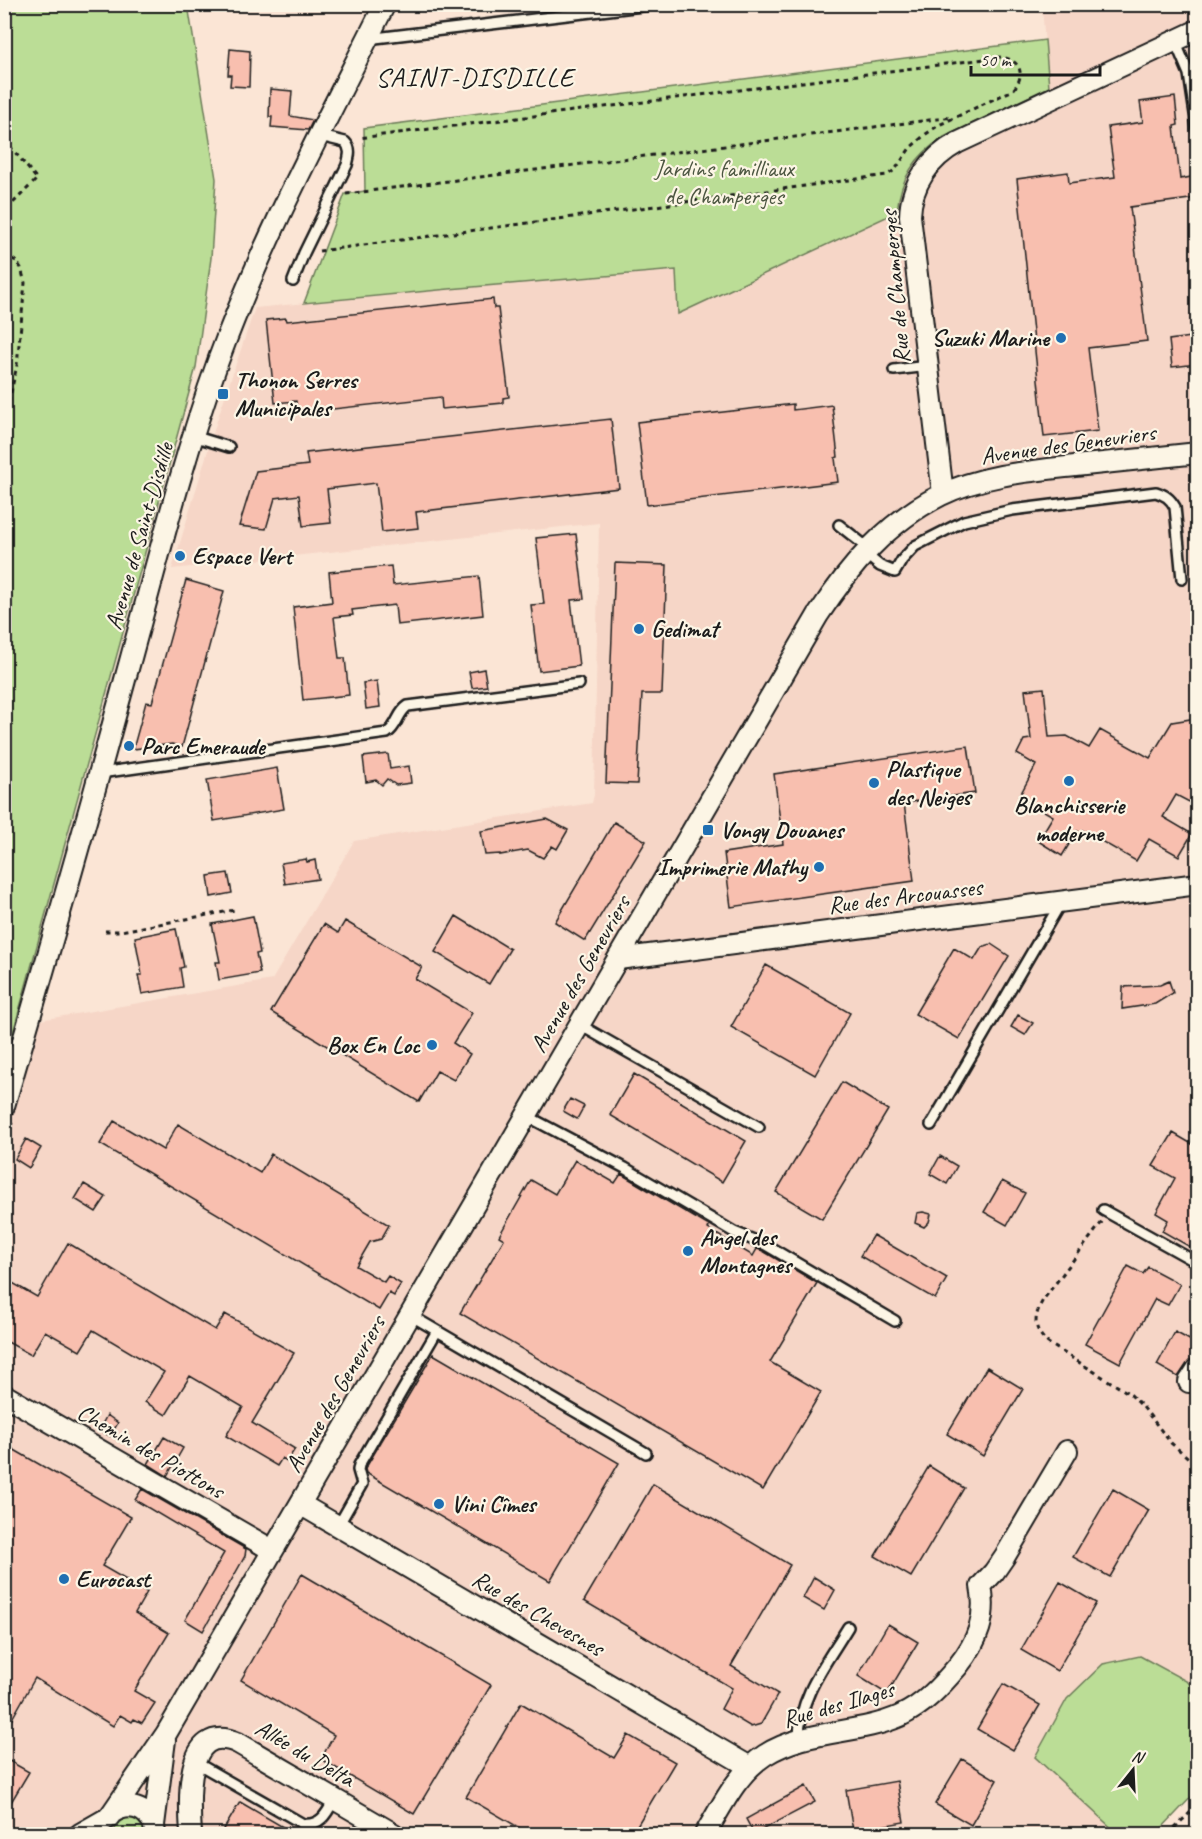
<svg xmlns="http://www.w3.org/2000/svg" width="1202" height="1839" viewBox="0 0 1202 1839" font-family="Caveat,sans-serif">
  <rect width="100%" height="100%" fill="#fbe5d5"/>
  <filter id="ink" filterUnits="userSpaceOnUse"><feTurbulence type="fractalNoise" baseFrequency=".0167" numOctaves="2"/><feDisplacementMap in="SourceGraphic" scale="12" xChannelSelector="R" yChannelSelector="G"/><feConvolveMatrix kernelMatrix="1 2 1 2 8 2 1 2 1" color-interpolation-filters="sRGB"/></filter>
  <g filter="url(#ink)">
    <path fill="#f6d6c7" d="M1042,5H1197L1198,1791L1156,1834H5L4,1106L29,1022L272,980L354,841L592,803L594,795L599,523L172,569L219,414L255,308L449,289L676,270L678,314L898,199L910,169L920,155L934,143L944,137L1048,87Z"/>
    <path fill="#bbdd96" stroke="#6c7c59" stroke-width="1.5" d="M4,5H188L216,179L211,258L196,367L5,1062Z
      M1045,40L1049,87L944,137C915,156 900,178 897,212L678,314L676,270L449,289L304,303L345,194L365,191L364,128Z
      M1140,1656L1188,1682L1197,1693V1791L1156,1834H1118L1035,1757L1067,1699L1103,1664Z
      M126,1817L138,1820L144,1827V1834H114L116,1825Z"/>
    <path fill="#f8bfaf" stroke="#1c1c1c" stroke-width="1.5" d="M230,49L250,51L249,87L230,86L231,75H228Z
      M270,89L292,91L290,116L313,120L308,130L271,127L272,117H269Z
      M1175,97L1178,125L1174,126L1180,179L1197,176V198L1130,207L1147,341L1088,348L1098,431L1044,437L1017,179L1068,172L1069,183L1115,177L1108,127L1143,122L1140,102Z
      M493,299L494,308H498L509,397L503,398V403L442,409L441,397L297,413L296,401L275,403L266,320L286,318L287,321Z
      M1197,336V364L1172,367L1169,340Z
      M793,404V410L832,405L838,457L835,458L838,482L647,505L637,422Z
      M611,419L619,488L416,512L418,528L382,532L376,483L327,489L331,523L303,526L299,495L275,498L266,529L239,526L256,471L308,465L306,453Z
      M576,534L584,599L571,600L579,666L539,671L531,605L544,604L536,538Z
      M615,563L667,565L662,694H642L637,784L606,783Z
      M391,566L393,585L479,576L483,615L397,625L395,605L352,610L353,615L334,617L339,658H345L349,695L303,700L293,607L332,602L329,572Z
      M186,580L224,591L182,747L172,744L133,749L146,702L152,703Z
      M484,669L487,686L472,688L469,672Z
      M377,681L380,707L366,709L363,683Z
      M1044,688L1049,737L1067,736L1089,748L1100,730L1150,758L1172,722L1197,718V806L1176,795L1163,817L1192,834L1179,856L1149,839L1136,861L1082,830L1081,833L1077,831L1062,856L1038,841L1053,816L1019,797L1036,765L1017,754L1024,740L1031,739L1025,690Z
      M968,746L975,793L904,803L914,881L731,907L724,853L783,844L774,774Z
      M388,754L390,769L409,766L411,783L396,785L387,779L382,785L376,780L366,782L363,757Z
      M277,768L284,809L214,821L207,780Z
      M547,819L568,830L557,849L552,846L543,858L528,850L500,855V854L485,855L481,831Z
      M614,822L646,841L585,941L555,922Z
      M306,859L307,862L315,860L318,879L285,884L281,863Z
      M228,873L232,893L211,897L208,876Z
      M253,916L260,953L256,954L260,973L219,980L216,962H220L212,924Z
      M456,916L510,949L489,984L435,952Z
      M345,921L422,967L415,979L472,1013L453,1043L470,1054L454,1080L437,1071L419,1102L271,1012L324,924L338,933Z
      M176,929L184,967L180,968L183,987L142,994L138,975H142L135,937Z
      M991,944L1009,956L959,1039L915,1014L954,948L974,960L982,947Z
      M766,965L850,1013L815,1075L731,1027Z
      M1169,981L1173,993L1155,1004L1122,1009L1123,987L1160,985Z
      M1018,1015L1033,1023L1025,1035L1011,1027Z
      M634,1074L746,1141L722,1182L610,1115Z
      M842,1082L888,1110L822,1219L776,1192Z
      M570,1099L584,1106L577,1119L563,1111Z
      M114,1121L163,1150L178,1124L260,1173L271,1154L389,1225L381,1239L370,1242L356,1266L384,1282L388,1276L401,1284L397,1290L394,1296L389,1293L379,1310L100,1144Z
      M1173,1133L1197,1147V1251L1162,1231L1168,1220L1156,1213L1175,1178L1153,1166Z
      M26,1139L41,1148L29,1168L15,1159Z
      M940,1156L957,1166L947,1184L930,1174Z
      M575,1160L615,1183L621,1174L709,1226L708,1229L753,1256L757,1249L763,1251L817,1283L770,1362L821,1392L763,1490L460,1313L504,1239L499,1236L531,1180L555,1194Z
      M1002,1181L1025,1193L1007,1225L984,1212Z
      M84,1184L106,1197L96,1212L75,1199Z
      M923,1212L931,1214L929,1222L924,1227L915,1223L917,1213Z
      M873,1235L947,1278L935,1299L860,1256Z
      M68,1243L215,1330L225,1314L294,1353L252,1423L295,1449L287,1461L282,1458L277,1466L226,1436L243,1407L190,1376L166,1415L145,1402L164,1372L93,1330L80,1351L45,1331L31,1355L4,1340V1278L37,1297Z
      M1128,1266L1143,1274L1148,1267L1180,1284L1168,1305L1155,1299L1120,1363L1085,1344Z
      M1175,1332L1197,1344V1352L1195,1357L1188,1362L1178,1377L1157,1365Z
      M433,1354L619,1463L550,1581L366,1473L365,1469Z
      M987,1367L1023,1389L983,1456L947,1434Z
      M107,1415L118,1423L110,1436L99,1430Z
      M164,1437L183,1448L167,1476L148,1464Z
      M4,1444L131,1517L102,1566L147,1592L135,1613L169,1633L134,1691L155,1703L142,1723L134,1719L132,1722L120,1715L113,1726L35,1678L4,1733Z
      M929,1466L964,1488L911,1577L875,1556Z
      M653,1484L790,1565L731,1666L778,1694L761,1724L751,1727L721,1709L732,1688L584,1601Z
      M142,1489L246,1549L245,1556L203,1631L185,1620L224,1553L135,1500Z
      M1113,1489L1149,1510L1110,1577L1073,1557Z
      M302,1574L491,1685L414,1814L321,1759L334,1735L241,1680Z
      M814,1577L835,1590L824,1610L803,1598Z
      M1060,1582L1096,1603L1057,1671L1021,1650Z
      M888,1624L918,1642L887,1694L858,1676Z
      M1003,1684L1040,1705L1013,1750L977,1729Z
      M521,1703L614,1758L628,1735L675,1762L632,1834H530L466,1797Z
      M4,1758L29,1772L4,1814Z
      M962,1759L997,1780L971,1825L935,1804Z
      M897,1781L904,1822L853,1831L846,1790Z
      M806,1786L815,1802L754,1834L746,1819Z
      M240,1802L295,1834H221Z"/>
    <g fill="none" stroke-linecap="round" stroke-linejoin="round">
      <defs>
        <path id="lane" d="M367,39L659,4
          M1175,41L1189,74L1198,134
          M293,281L304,253L347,165C349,157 352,149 345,142L320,136
          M894,370L928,366
          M193,436L229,447
          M839,525L868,548
          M864,553L880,566L895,572L902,560L915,546L964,521L1012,510L1156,492C1165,495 1170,498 1175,507L1182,579
          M100,773L387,733C398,726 397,713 408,706L579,684
          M580,1025L759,1127
          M527,1116L625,1168L734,1232L766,1245L895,1321
          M931,1125L1060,904
          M1103,1210L1198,1263
          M410,1315L646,1453
          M338,1526L362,1484L358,1470L359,1465L437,1331
          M799,1740C798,1697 827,1662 848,1627
          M195,1762L303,1824C321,1826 327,1813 334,1800"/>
        <path id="street" d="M943,494L910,216C911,184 930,158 957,143L1198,30
          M618,959L1198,884
          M4,1106C46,963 87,820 126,676C155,571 181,464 218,361C263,238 326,122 385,4
          M1189,1382L1198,1368
          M4,1395L272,1550
          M300,1504L750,1767
          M112,1813C128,1802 146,1807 154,1825
          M80,1834L108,1818L112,1813L166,1734L818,615C850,566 887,522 941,495C982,475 1030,471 1075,466C1116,462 1157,457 1198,453
          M155,1834L154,1825L165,1740
          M191,1834C189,1805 183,1719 238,1743L394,1834
          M705,1834C722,1806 737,1773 765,1755C806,1729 857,1735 900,1716C924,1705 941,1686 958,1666C978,1641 987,1617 981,1586L994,1572L1005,1556L1067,1451"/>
      </defs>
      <use href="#lane" stroke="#1c1c1c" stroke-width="14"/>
      <use href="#street" stroke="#1c1c1c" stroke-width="24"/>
      <path stroke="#1c1c1c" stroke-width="3" stroke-dasharray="4.5 4.5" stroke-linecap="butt" d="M4,139L37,179L4,212
        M346,194L953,117
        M319,251L887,175L895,170L910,148L926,134L939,125L1013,90C1026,75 1021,60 1001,57L359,138
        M4,255L16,261L21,268L25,283L17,365L4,424
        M4,902C15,913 9,925 4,939
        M105,931H121L235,910
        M4,1150L12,1123
        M1102,1222L1043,1300C1033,1318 1033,1329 1048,1343L1130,1394L1143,1407L1171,1443L1198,1466
        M1168,1834L1198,1805"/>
      <use href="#lane" stroke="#fcf5e5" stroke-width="9"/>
      <use href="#street" stroke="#fcf5e5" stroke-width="20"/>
    </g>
  </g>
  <g fill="#1f6fb2" stroke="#fcf5e5" stroke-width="2">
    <circle cx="1061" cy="338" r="6"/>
    <rect x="217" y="388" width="12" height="12" rx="3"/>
    <circle cx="180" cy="556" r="6"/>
    <circle cx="639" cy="629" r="6"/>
    <circle cx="129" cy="746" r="6"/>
    <circle cx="1069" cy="781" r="6"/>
    <circle cx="874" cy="783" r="6"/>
    <rect x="702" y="824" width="12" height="12" rx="3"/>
    <circle cx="819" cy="867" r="6"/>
    <circle cx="432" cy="1045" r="6"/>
    <circle cx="688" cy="1251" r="6"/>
    <circle cx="439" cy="1504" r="6"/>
    <circle cx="64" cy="1579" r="6"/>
  </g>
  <g text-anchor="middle" stroke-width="4.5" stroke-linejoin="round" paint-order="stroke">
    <g font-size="24" fill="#4c5641" stroke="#fcf5e5">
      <text x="724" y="176">Jardins familliaux<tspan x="724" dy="28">de Champerges</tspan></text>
    </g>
    <g font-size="24" fill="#1c1c1c" stroke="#fcf5e5">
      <text transform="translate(895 287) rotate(-95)" y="8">Rue de Champerges</text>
      <text transform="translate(1068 444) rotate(-8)" y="8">Avenue des Genevriers</text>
      <text transform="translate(139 536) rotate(-74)" y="8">Avenue de Saint-Disdille</text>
      <text transform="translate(905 896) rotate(-7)" y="8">Rue des Arcouasses</text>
      <text transform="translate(580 974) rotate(-60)" y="8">Avenue des Genevriers</text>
      <text transform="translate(335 1394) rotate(-60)" y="8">Avenue des Genevriers</text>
      <text transform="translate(151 1451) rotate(30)" y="8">Chemin des Piottons</text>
      <text transform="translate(538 1613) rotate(30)" y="8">Rue des Chevesnes</text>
      <text transform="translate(838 1704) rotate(-16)" y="8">Rue des Ilages</text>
      <text transform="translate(305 1753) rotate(30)" y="8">Allée du Delta</text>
    </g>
    <g font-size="24" font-weight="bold" fill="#1c1c1c" stroke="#fcf5e5" text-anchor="start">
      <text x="1049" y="346" text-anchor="end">Suzuki Marine</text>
      <text x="235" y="388">Thonon Serres<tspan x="235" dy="28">Municipales</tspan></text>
      <text x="192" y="564">Espace Vert</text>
      <text x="651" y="637">Gedimat</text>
      <text x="141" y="754">Parc Emeraude</text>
      <text x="886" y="777">Plastique<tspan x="886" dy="28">des Neiges</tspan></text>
      <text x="1069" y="813" text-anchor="middle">Blanchisserie<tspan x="1069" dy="28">moderne</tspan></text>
      <text x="720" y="838">Vongy Douanes</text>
      <text x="807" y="875" text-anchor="end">Imprimerie Mathy</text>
      <text x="420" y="1053" text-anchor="end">Box En Loc</text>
      <text x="700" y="1245">Angel des<tspan x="700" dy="28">Montagnes</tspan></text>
      <text x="451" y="1512">Vini Cîmes</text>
      <text x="76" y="1587">Eurocast</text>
    </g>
    <g font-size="27" letter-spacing="1.5" fill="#1c1c1c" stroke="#fcf5e5">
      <text x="475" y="86">SAINT-DISDILLE</text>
    </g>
  </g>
  <rect width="1202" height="1839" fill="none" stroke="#fcf5e5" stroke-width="24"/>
  <rect x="12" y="12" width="1178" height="1815" fill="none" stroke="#1c1c1c" stroke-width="2" filter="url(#ink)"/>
  <g transform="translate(1133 1770) rotate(18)" stroke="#fcf5e5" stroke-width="4.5" paint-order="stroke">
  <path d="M0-4.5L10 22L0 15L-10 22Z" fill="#1c1c1c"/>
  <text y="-9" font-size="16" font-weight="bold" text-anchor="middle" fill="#1c1c1c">N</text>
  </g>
  <path d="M971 66v9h129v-9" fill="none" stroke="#1c1c1c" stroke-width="3"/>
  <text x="980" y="66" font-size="18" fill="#1c1c1c" stroke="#fcf5e5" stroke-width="4.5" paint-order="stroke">50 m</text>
</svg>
